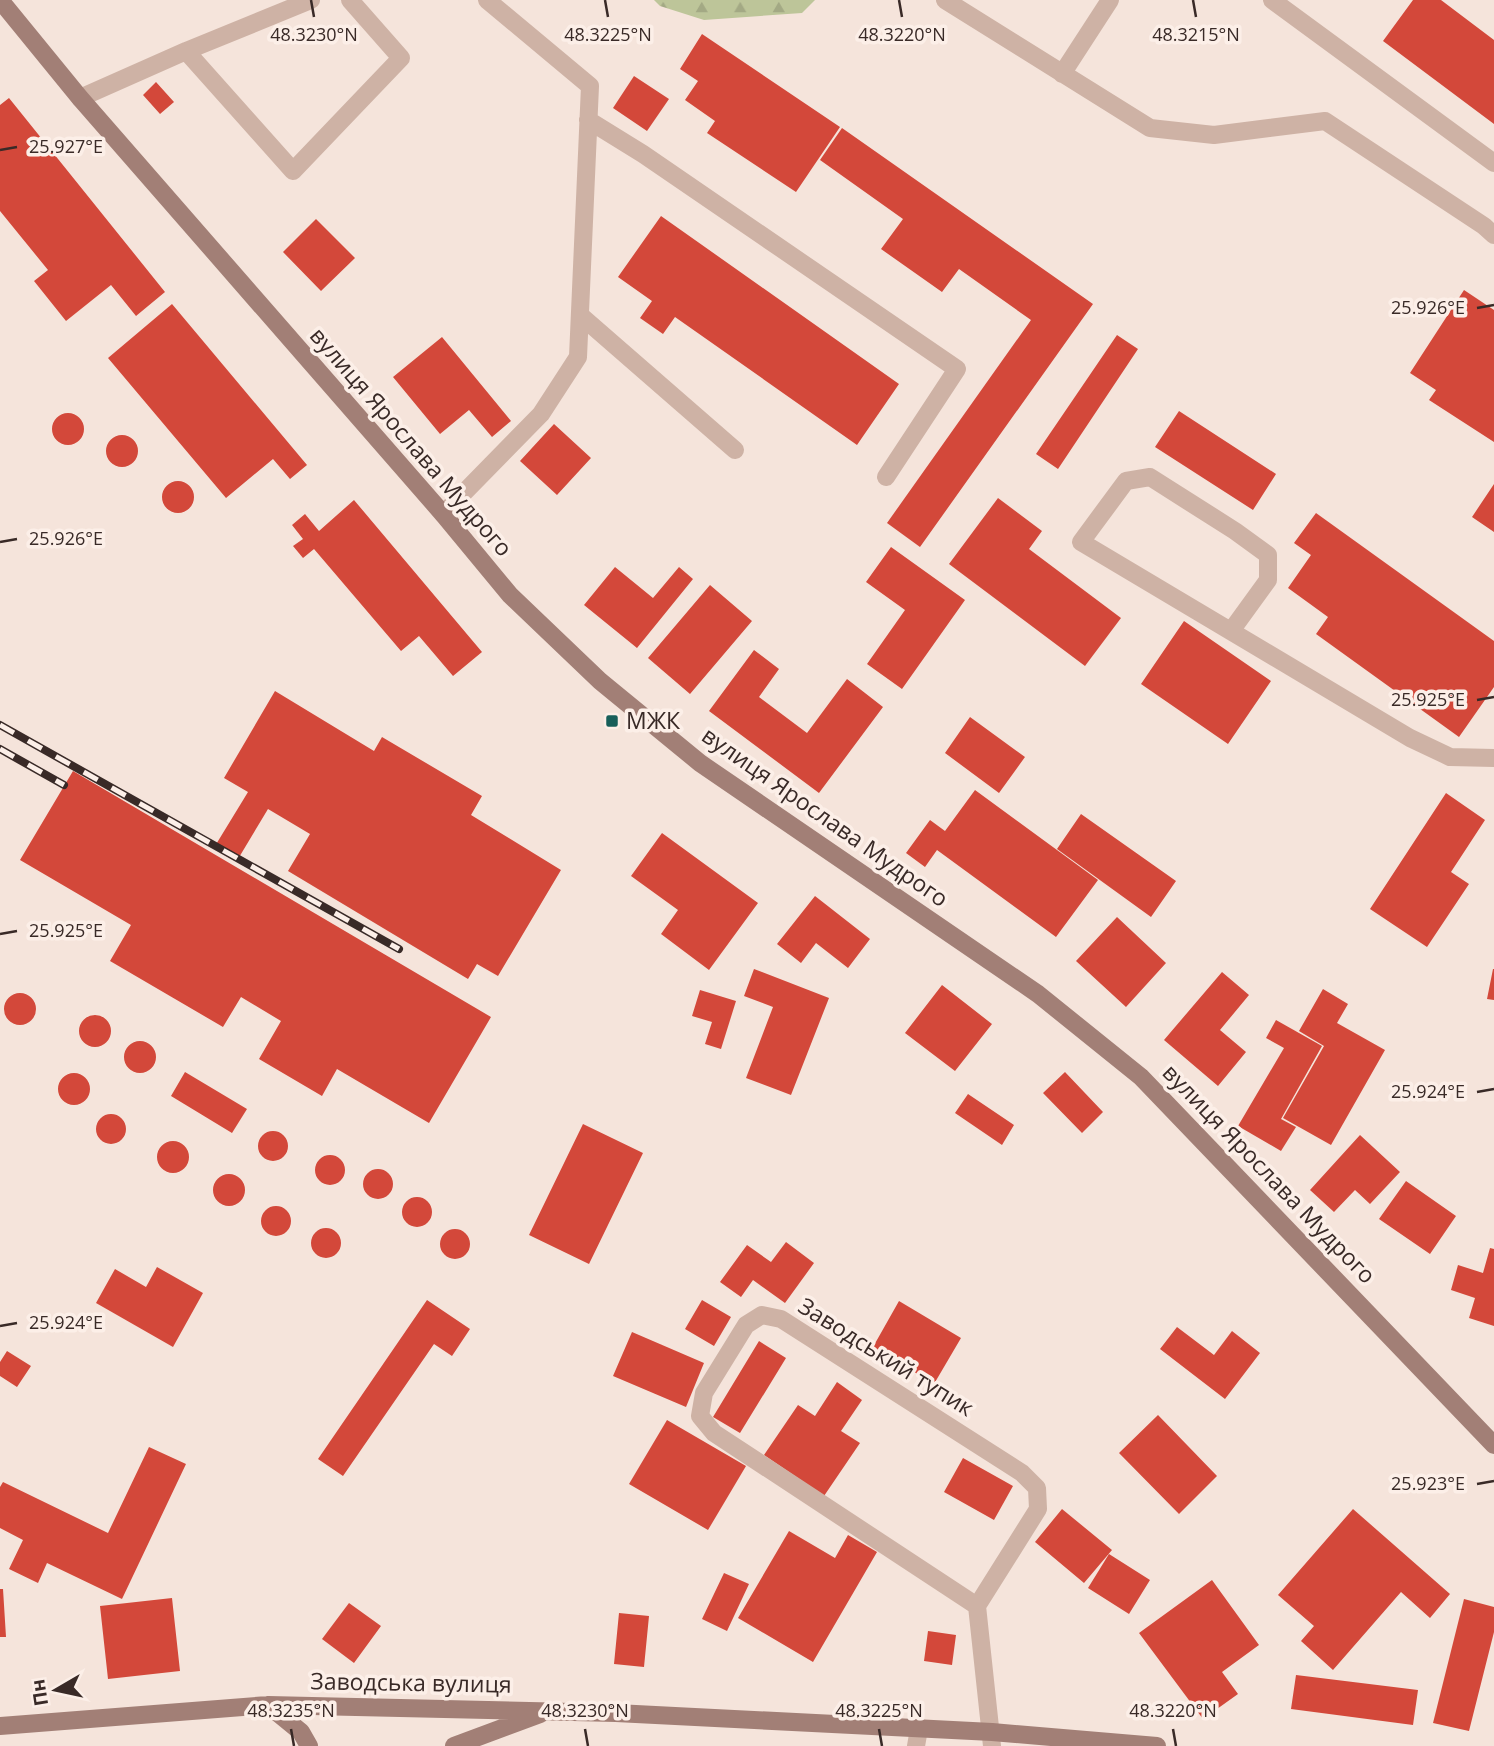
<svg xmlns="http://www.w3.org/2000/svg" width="1494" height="1746" viewBox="0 0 1494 1746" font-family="'Open Sans',sans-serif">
  <defs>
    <pattern id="forest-firs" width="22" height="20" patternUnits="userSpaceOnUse" patternTransform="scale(1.75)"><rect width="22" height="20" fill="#bdc599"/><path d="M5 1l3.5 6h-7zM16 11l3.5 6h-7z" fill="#a3a984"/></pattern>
  </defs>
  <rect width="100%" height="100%" fill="#f5e4db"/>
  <path fill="url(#forest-firs)" d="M654,0H815L802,13L704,20L660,6Z"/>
  <path fill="#d3483a" d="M1413,0H1441L1494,40V124L1383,41Z
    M702,34L840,127L796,192L707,133L715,121L685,100L698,81L680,69Z
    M634,76L669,99L647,131L613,108Z
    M156,82L174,102L160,114L143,95Z
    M9,98L165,292L136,316L111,285L66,321L34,281L48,270L0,211V105Z
    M842,128L1093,304L920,547L887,523L1031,320L959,269L942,292L881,249L903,219L820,160Z
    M661,216L899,384L857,445L675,317L663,334L640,318L652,301L618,277Z
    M316,219L355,258L321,291L283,252Z
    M1464,290L1494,310V442L1429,400L1436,390L1410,373Z
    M172,304L307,465L290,479L273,459L226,498L108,358Z
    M1117,335L1138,349L1058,469L1036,454Z
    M442,337L511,421L492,437L469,410L440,434L393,377Z
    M1179,411L1276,474L1253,510L1155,447Z
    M52 429a16 16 0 1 1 32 0a16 16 0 1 1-32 0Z
    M554,424L591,458L557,495L520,461Z
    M106 451a16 16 0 1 1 32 0a16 16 0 1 1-32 0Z
    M162 497a16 16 0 1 1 32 0a16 16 0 1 1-32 0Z
    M1494,484V532L1472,517Z
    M998,498L1042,531L1029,549L1121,618L1085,666L949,564Z
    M354,500L482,652L453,676L419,636L401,651L314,549L303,558L293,546L303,539L292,525L305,514L319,531Z
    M1316,513L1494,641V687L1459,737L1316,634L1328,617L1288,588L1311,555L1294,543Z
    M891,547L965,600L902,689L867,664L905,610L866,582Z
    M615,567L653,598L679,567L693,579L637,648L584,605Z
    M710,585L752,621L690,694L648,658Z
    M1184,621L1271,681L1228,744L1141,684Z
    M754,650L779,669L759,697L807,733L847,679L883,707L819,793L709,711Z
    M275,691L374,751L382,737L482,796L471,815L561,870L498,976L477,964L468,979L288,871L310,834L268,809L238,859L215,846L248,792L224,778Z
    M970,717L1025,757L999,793L945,753Z
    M73,771L491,1017L429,1123L337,1069L322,1096L259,1059L281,1021L241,997L223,1027L110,961L131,925L20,860Z
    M975,790L1098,880L1056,937L937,850L925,867L906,853L930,820L945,831Z
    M1446,793L1485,820L1451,872L1469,884L1427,947L1370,909Z
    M1081,814L1176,881L1151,917L1057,849Z
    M662,833L758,903L709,970L661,934L678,910L631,876Z
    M815,896L870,939L848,968L816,943L801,963L777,944Z
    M1117,917L1166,963L1126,1007L1076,961Z
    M754,969L829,998L791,1095L746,1078L773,1007L744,996Z
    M1493,969H1494V1000L1487,999Z
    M1222,972L1249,995L1220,1030L1246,1052L1218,1086L1164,1040Z
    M942,985L992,1024L955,1071L905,1033Z
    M1323,989L1348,1004L1337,1023L1385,1050L1331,1145L1283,1118L1324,1046L1299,1031Z
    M700,990L736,1001L721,1049L705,1044L712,1022L692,1016Z
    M4 1009a16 16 0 1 1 32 0a16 16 0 1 1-32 0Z
    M79 1031a16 16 0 1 1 32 0a16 16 0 1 1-32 0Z
    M1276,1020L1322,1046L1281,1119L1296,1127L1281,1151L1238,1126L1284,1048L1266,1038Z
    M124 1057a16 16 0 1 1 32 0a16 16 0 1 1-32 0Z
    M185,1072L247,1109L232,1133L171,1096Z
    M1065,1072L1103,1112L1082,1133L1043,1093Z
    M58 1089a16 16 0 1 1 32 0a16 16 0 1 1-32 0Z
    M968,1094L1014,1125L1002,1145L955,1113Z
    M96 1129a15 15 0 1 1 30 0a15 15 0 1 1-30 0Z
    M583,1124L643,1153L589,1264L529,1235Z
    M258 1146a15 15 0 1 1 30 0a15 15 0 1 1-30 0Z
    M1360,1135L1400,1172L1370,1204L1355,1190L1334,1212L1310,1190Z
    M157 1157a16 16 0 1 1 32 0a16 16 0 1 1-32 0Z
    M315 1170a15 15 0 1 1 30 0a15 15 0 1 1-30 0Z
    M363 1184a15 15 0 1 1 30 0a15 15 0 1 1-30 0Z
    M213 1190a16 16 0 1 1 32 0a16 16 0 1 1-32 0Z
    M1406,1181L1456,1216L1430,1254L1379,1219Z
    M402 1212a15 15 0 1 1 30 0a15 15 0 1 1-30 0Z
    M261 1221a15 15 0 1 1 30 0a15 15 0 1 1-30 0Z
    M311 1243a15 15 0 1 1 30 0a15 15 0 1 1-30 0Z
    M440 1244a15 15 0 1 1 30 0a15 15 0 1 1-30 0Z
    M786,1242L814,1263L785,1303L753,1280L741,1297L720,1282L747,1245L771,1262Z
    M1490,1248L1494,1249V1326L1469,1318L1475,1298L1451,1290L1458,1265L1483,1273Z
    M157,1267L203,1293L173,1347L96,1303L115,1269L146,1287Z
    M427,1300L470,1329L452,1356L434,1344L343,1476L318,1459Z
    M702,1300L731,1317L714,1346L685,1329Z
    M899,1301L961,1338L934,1384L873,1347Z
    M1177,1327L1214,1355L1232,1331L1260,1353L1225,1399L1160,1349Z
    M632,1332L704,1363L686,1407L613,1376Z
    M759,1341L786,1358L740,1433L713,1417Z
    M7,1351L31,1366L17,1387L0,1376V1362Z
    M837,1382L862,1400L841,1431L860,1443L824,1496L764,1455L798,1405L815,1416Z
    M1158,1415L1217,1476L1179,1514L1119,1453Z
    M667,1420L746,1466L708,1530L629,1484Z
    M149,1447L186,1464L122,1599L47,1563L38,1583L9,1569L23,1540L0,1528V1487L3,1482L108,1533Z
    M963,1458L1013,1486L994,1520L944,1492Z
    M1062,1509L1112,1550L1084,1583L1035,1542Z
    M1353,1509L1450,1594L1430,1618L1401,1592L1333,1670L1301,1641L1314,1626L1278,1595Z
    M789,1531L835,1558L848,1535L877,1552L813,1662L738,1618Z
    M1109,1554L1150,1580L1129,1614L1088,1588Z
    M724,1573L749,1584L727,1631L702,1619Z
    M1212,1580L1259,1645L1222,1672L1238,1694L1203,1719L1139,1633Z
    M0,1589H3L6,1637H0Z
    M172,1598L180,1671L108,1679L100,1606Z
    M1464,1599L1494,1607V1632L1469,1731L1433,1723Z
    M349,1603L381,1626L354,1663L322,1639Z
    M619,1613L649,1616L644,1667L614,1664Z
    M928,1631L956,1635L952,1665L924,1661Z
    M1296,1675L1418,1690L1413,1725L1291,1709Z"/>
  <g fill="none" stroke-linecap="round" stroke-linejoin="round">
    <path stroke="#ceb2a5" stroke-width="18" d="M945,0L1150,128L1214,135L1325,121L1484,226L1494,235
      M1272,0L1494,163
      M186,51L293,171L401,58L350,0
      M1062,74L1110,0
      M80,98L186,51L311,0
      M588,120L643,154L957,369L886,477
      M580,315L735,450
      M443,514L541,414L578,357L590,86L487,0
      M1231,631L1268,580V555L1235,531L1150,477L1126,481L1081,542L1410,738L1450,757L1494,758
      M977,1606L1038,1509L1037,1488L1022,1473L781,1319L762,1315L746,1325L704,1393L700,1416L714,1433L977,1606L992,1746
      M916,1746L919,1729"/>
    <path stroke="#a27f76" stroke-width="18" d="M0,0L80,98L443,514L510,595L600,681L700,763L1038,994L1141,1077L1494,1445
      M268,1705L301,1732L309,1746
      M0,1726L268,1705L616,1713L992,1732L1157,1746
      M454,1746L540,1714"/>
    <defs>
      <path id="rail" d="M0,725L399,949
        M0,749L64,785"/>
    </defs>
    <use href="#rail" stroke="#392a27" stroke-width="8"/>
    <use href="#rail" stroke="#fcefe8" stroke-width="5" stroke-dasharray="16" stroke-linecap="butt"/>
  </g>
  <path fill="none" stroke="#392a27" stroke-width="2.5" d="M311,0L314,17M605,0L608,17M899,0L902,17M1193,0L1196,17M0,150L17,147M1477,308L1494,305M0,542L17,539M1477,700L1494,697M0,934L17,931M1477,1092L1494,1089M0,1326L17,1323M1477,1484L1494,1481M291,1729L294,1746M585,1729L588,1746M879,1729L882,1746M1173,1729L1176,1746"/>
  <rect fill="#185f5a" stroke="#fcefe8" stroke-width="2.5" x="605" y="714" width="14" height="14" rx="3.5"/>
  <g text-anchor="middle" stroke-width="7" stroke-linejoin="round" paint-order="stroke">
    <g font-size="23" fill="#392a27" stroke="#fcefe8">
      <text transform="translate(411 442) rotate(49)" y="8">вулиця Ярослава Мудрого</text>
      <text transform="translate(825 817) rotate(35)" y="8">вулиця Ярослава Мудрого</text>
      <text transform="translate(1269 1174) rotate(46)" y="8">вулиця Ярослава Мудрого</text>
      <text transform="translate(886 1357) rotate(32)" y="8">Заводський тупик</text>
      <text transform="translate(411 1683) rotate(1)" y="8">Заводська вулиця</text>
    </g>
    <g font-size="23" fill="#392a27" stroke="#fcefe8" text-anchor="start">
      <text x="626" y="729">МЖК</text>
    </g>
  </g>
  <g font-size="18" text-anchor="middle" fill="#392a27" stroke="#fcefe8" stroke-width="7" stroke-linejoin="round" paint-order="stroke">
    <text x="314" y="41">48.3230°N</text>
    <text x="608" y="41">48.3225°N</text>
    <text x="902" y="41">48.3220°N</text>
    <text x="1196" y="41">48.3215°N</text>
    <text x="66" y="153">25.927°E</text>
    <text x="1428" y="314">25.926°E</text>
    <text x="66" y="545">25.926°E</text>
    <text x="1428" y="706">25.925°E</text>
    <text x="66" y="937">25.925°E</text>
    <text x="1428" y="1098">25.924°E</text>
    <text x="66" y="1329">25.924°E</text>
    <text x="1428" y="1490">25.923°E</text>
    <text x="291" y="1717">48.3235°N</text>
    <text x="585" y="1717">48.3230°N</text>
    <text x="879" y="1717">48.3225°N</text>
    <text x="1173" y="1717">48.3220°N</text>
  </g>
  <g transform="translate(56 1690) rotate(261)" stroke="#fcefe8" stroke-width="5" paint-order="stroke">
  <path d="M0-5L12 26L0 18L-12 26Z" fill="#392a27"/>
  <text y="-10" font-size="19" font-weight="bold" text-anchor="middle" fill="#392a27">Пн</text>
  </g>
</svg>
